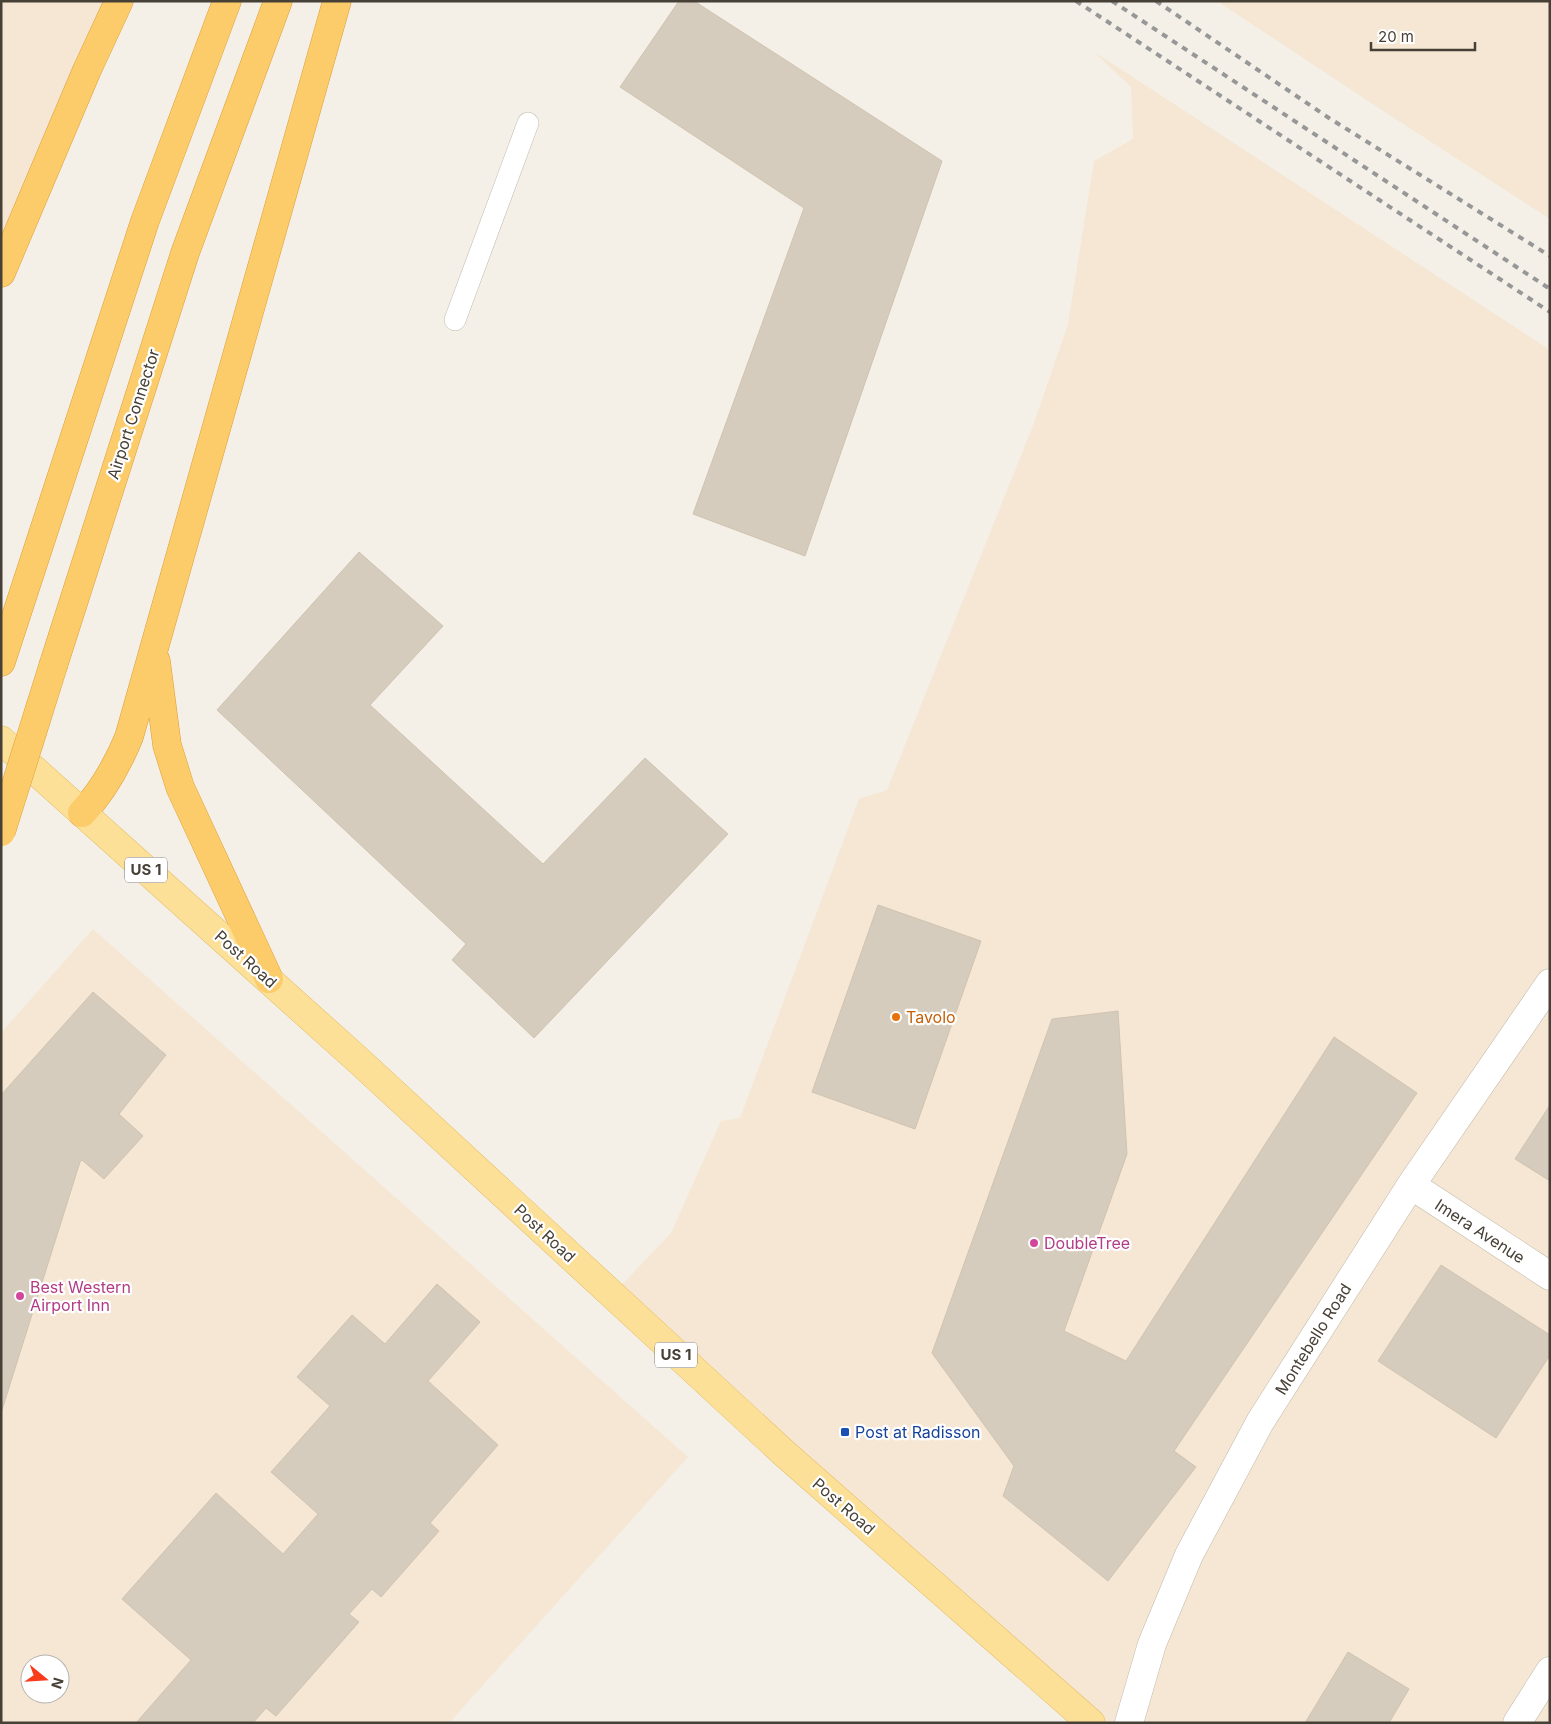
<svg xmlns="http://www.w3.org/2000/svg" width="1551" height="1724" viewBox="0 0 1551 1724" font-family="Inter,sans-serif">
  <rect width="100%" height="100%" fill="#f4f0e8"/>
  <path fill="#f5e7d3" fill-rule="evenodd" d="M1,1H110L1,238Z
    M1217,1H1550V219L1371,103Z
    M1093,51L1550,350V1723H1080L613,1294L671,1233L721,1121L740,1118L859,799L887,790L1034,423L1068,324L1094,161L1133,139L1131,87Z
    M93,929L688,1457L449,1723H1V1033ZM30,1664H60V1694H30Z"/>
  <path fill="#d5ccbd" stroke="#d0c3b0" d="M679,1H694L942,161L805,556L693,514L804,208L620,87Z
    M359,552L443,626L370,705L543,864L645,758L728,834L534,1038L452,960L466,944L217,710Z
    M878,905L981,941L915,1129L812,1092Z
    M93,992L166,1055L119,1114L143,1136L104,1179L82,1160L80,1162L1,1413V1095Z
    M1118,1011L1127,1154L1064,1331L1126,1361L1334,1037L1417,1093L1174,1451L1196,1467L1108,1581L1003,1496L1014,1466L932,1353L1052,1019Z
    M1550,1105V1181L1515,1159Z
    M1441,1265L1550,1335V1355L1496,1438L1378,1361Z
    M437,1284L480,1322L428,1381L498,1445L430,1523L439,1531L381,1597L372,1589L349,1614L359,1622L276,1716L266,1708L253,1723H136L191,1660L122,1599L216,1493L283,1554L318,1514L271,1472L330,1406L297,1377L352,1315L385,1344Z
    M1348,1652L1409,1689L1389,1723H1305Z"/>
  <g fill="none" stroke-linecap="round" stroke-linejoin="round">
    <defs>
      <path id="service" d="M455,320L528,123"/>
      <path id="minor" d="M1411,1185L1550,1276
        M1129,1723L1152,1644L1189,1555L1260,1422L1411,1185L1550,983
        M1517,1723L1550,1671"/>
      <path id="primary" d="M1,740L358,1060L785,1454L1091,1723"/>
      <path id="motorway" d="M1,273L87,70L119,1
        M156,661L167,745L180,787L269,979
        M1,662L145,221L227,1
        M54,663L185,253L278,1
        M82,813C103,791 117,766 129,737L337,1"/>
    </defs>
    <use href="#service" stroke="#bfb8aa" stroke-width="22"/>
    <use href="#minor" stroke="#bfb8aa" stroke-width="29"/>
    <use href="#primary" stroke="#e3bd67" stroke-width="29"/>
    <use href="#motorway" stroke="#dca039" stroke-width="29"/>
    <use href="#service" stroke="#fff" stroke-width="21"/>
    <use href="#minor" stroke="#fff" stroke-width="28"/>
    <use href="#primary" stroke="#fde097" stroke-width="28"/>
    <use href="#motorway" stroke="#fccb6a" stroke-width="28"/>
    <path stroke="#979797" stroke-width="4" stroke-dasharray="6 6" stroke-linecap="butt" d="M1076,1L1550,312
      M1112,1L1550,289
      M1156,1L1329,118L1550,256"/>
    <defs>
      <path id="motorway-bridge" d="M1,832L54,663"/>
    </defs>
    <use href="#motorway-bridge" stroke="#dca039" stroke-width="29" stroke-linecap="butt"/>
    <use href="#motorway-bridge" stroke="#fccb6a" stroke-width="28"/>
  </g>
  <circle fill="#e8710a" stroke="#fff" stroke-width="2" cx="896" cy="1017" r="5"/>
  <g fill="#d1479c" stroke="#fff" stroke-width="2">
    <circle cx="1034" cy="1243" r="5"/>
    <circle cx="20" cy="1296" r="5"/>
  </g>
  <rect fill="#1a4fb4" stroke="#fff" stroke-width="2" x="840" y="1427" width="10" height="10" rx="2.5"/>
  <g text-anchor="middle" stroke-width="4.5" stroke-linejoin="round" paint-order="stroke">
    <g fill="#fff" stroke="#7e7972" stroke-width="1">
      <rect x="125" y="857.5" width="42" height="25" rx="4"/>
      <rect x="655" y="1342.5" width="42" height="25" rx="4"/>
    </g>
    <g font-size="15" font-weight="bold" fill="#474036">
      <text x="146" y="875">US 1</text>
      <text x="676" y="1360">US 1</text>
    </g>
    <g font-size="16" fill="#474036" stroke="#fff">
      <text transform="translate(133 414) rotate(-72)" y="6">Airport Connector</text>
      <text transform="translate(246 959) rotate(42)" y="6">Post Road</text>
      <text transform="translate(1480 1231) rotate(33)" y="6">Imera Avenue</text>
      <text transform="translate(545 1233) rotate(43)" y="6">Post Road</text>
      <text transform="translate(1313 1339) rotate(-58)" y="6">Montebello Road</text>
      <text transform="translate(844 1506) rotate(41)" y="6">Post Road</text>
    </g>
    <g font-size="16" fill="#c56008" stroke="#fff" text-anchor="start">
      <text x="906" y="1023">Tavolo</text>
    </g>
    <g font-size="16" fill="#b23c85" stroke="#fff" text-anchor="start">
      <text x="1044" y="1249">DoubleTree</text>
      <text x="30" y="1293">Best Western<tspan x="30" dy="18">Airport Inn</tspan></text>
    </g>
    <g font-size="16" fill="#164399" stroke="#fff" text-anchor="start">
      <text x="855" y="1438">Post at Radisson</text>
    </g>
  </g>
  <rect width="1551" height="1724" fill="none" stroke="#474036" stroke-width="5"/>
  <g transform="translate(45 1679) rotate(108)"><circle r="24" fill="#ffffff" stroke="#b5b3af"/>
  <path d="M0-4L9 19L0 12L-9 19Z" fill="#f73b1b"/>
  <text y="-8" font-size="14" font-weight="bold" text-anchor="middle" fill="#474036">N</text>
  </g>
  <path d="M1371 42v8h104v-8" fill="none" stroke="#474036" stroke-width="2.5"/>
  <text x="1378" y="42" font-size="15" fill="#474036" stroke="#ffffff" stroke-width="4" paint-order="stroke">20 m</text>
</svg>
